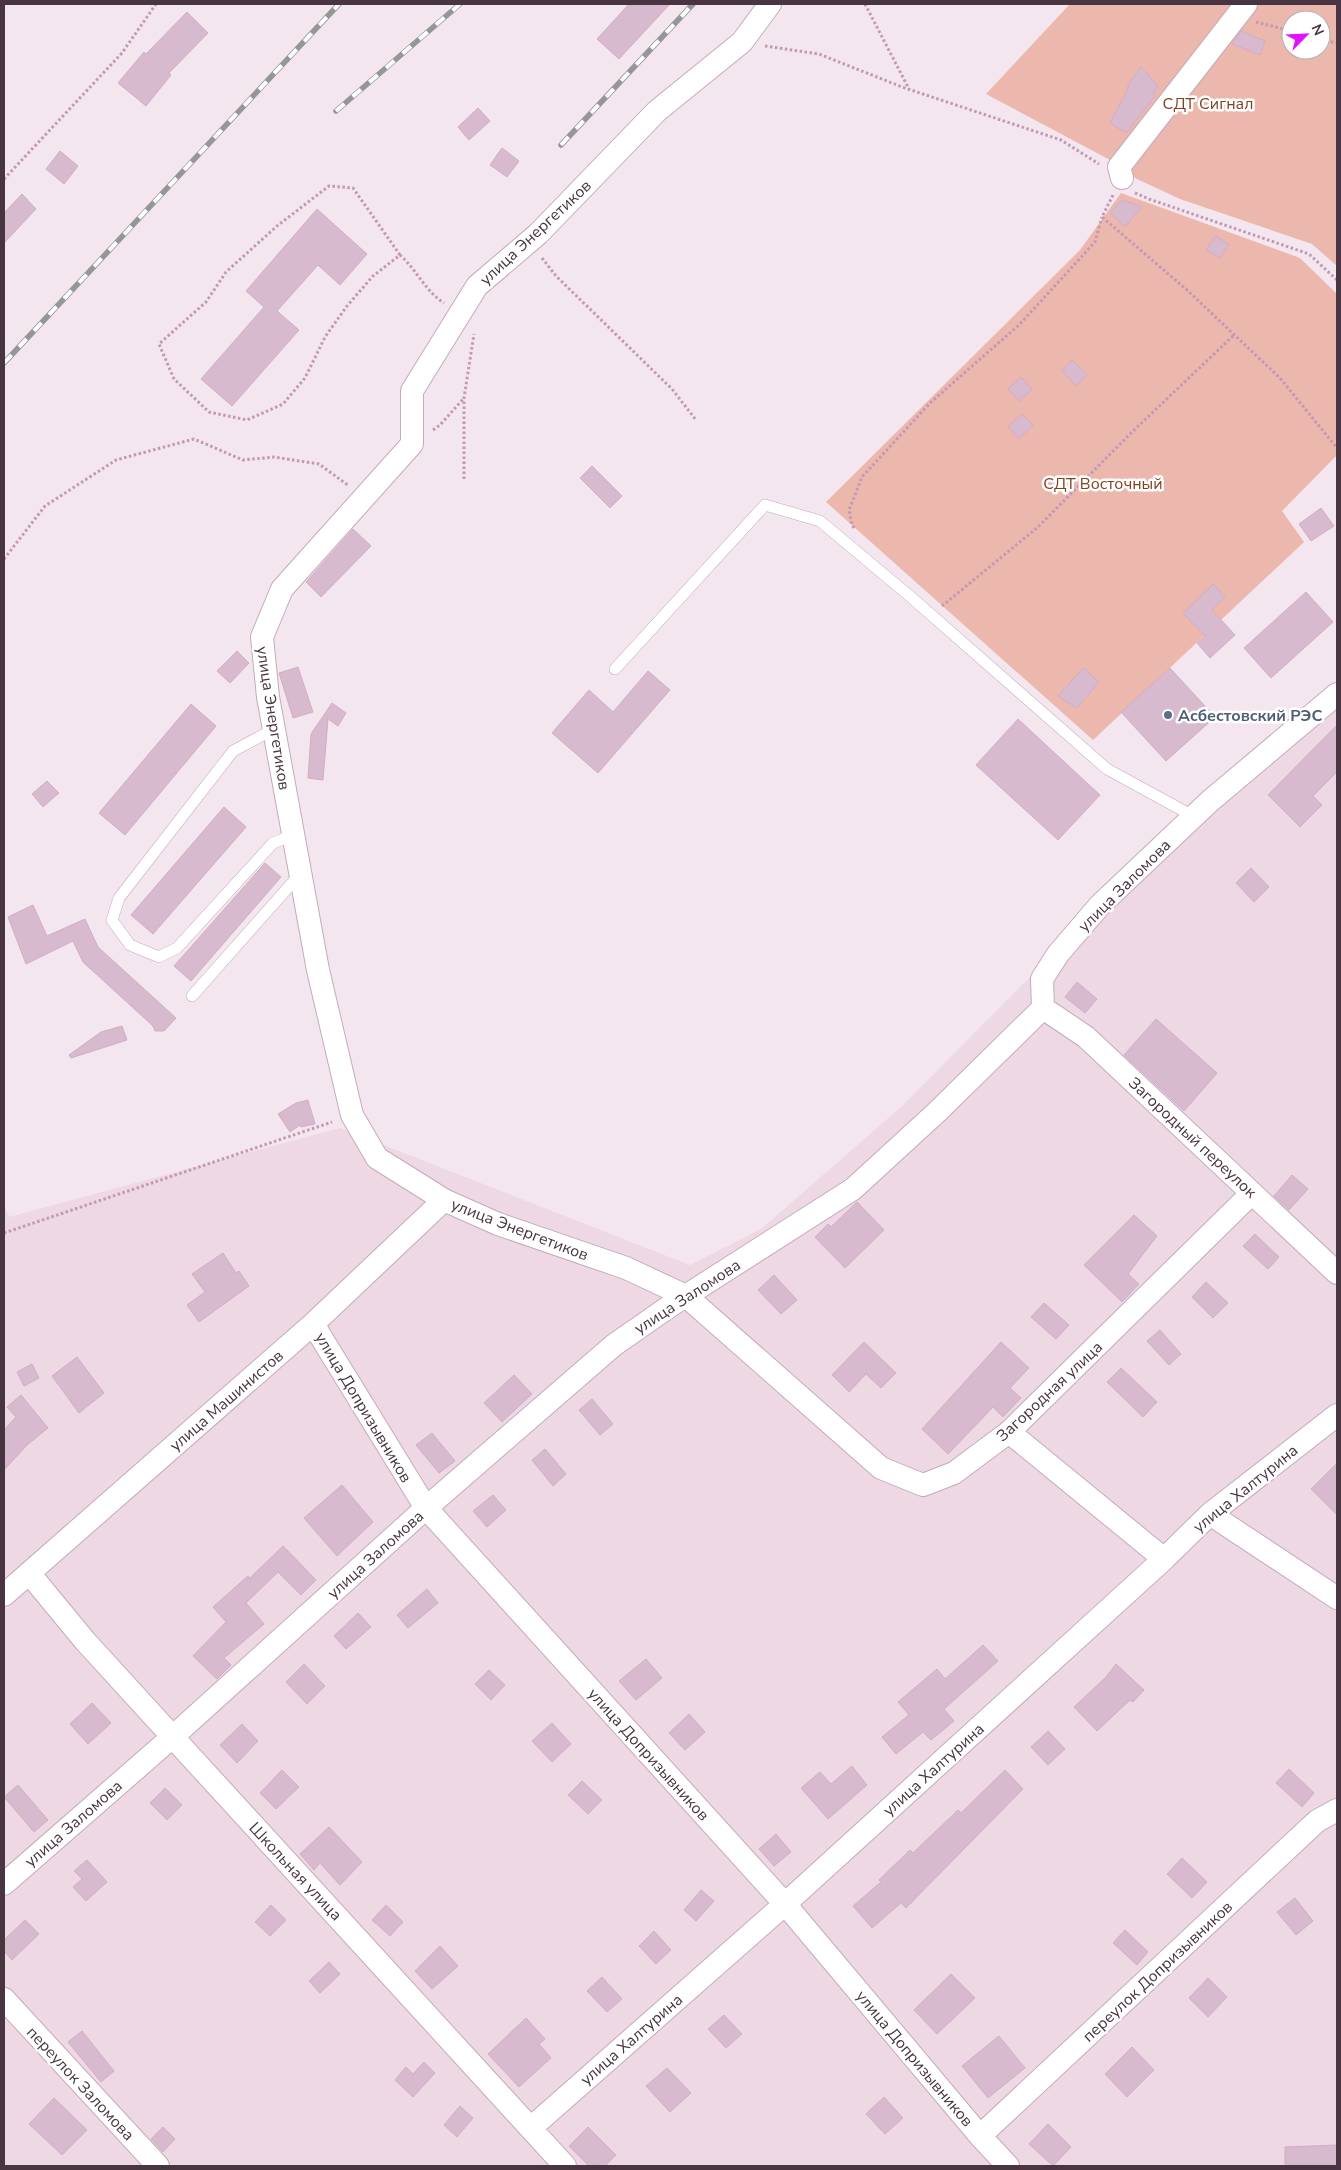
<svg xmlns="http://www.w3.org/2000/svg" width="1341" height="2170" viewBox="0 0 1341 2170" font-family="'Nunito Sans',sans-serif">
  <rect width="100%" height="100%" fill="#f4e6ee"/>
  <path fill="#edd8e4" d="M1337,694V2166H4V1205L9,1217L340,1128L690,1265L761,1229L901,1107L1052,955Z"/>
  <path fill="#ecb7ac" fill-rule="evenodd" d="M1070,4H1337V266L1312,244L1180,199L1137,179L1112,161L986,94ZM1291,20H1321V50H1291Z
    M1121,193L1300,258L1337,294V455L1282,511L1304,542L1093,740L826,502L1080,250Z"/>
  <path fill="#d7bace" stroke="#d2adc6" d="M629,4H670L619,59L597,39Z
    M187,12L208,33L169,73L171,75L146,106L118,83L144,52L146,54Z
    M1241,31L1265,41L1260,55L1232,44Z
    M1141,67L1158,86L1153,94L1155,96L1126,133L1110,123L1129,87L1127,86Z
    M478,108L490,121L469,140L458,127Z
    M502,148L519,161L507,177L490,165Z
    M60,151L78,166L64,184L46,169Z
    M22,194L36,209L4,243V213Z
    M1122,200L1142,207L1125,227L1110,213Z
    M317,209L367,254L340,285L318,265L277,311L299,330L232,406L201,379L264,307L246,291Z
    M1215,236L1229,244L1220,258L1206,250Z
    M1072,360L1087,375L1076,386L1062,371Z
    M1021,377L1032,389L1019,401L1008,389Z
    M1022,414L1033,425L1019,439L1008,427Z
    M592,466L622,496L610,508L580,478Z
    M1321,508L1334,526L1311,541L1299,524Z
    M353,529L371,546L321,597L306,582Z
    M1213,584L1225,597L1212,610L1235,635L1210,658L1197,643L1205,636L1183,613Z
    M1306,592L1333,622L1271,678L1244,648Z
    M237,651L249,663L230,683L217,671Z
    M298,667L313,712L293,718L279,673Z
    M1083,668L1099,682L1077,708L1058,696Z
    M1170,668L1215,717L1166,761L1121,712Z
    M648,671L670,690L598,773L552,733L589,690L613,712Z
    M332,703L346,713L338,726L328,719L323,780L308,778L311,734Z
    M191,704L216,726L125,835L99,813Z
    M1018,719L1100,795L1058,840L976,765Z
    M1337,725V772L1313,796L1322,805L1300,827L1268,795Z
    M47,781L59,793L43,807L32,794Z
    M224,807L246,827L153,934L131,915Z
    M265,863L281,877L191,981L174,966Z
    M1251,868L1269,887L1254,902L1236,883Z
    M33,905L47,936L85,919L98,947L176,1018L164,1031H155L153,1026L83,962L73,941L26,964L8,917Z
    M1077,982L1097,999L1085,1013L1065,997Z
    M1156,1019L1217,1073L1184,1111L1124,1055Z
    M122,1026L127,1040L71,1058L69,1055L101,1032Z
    M308,1100L315,1124L301,1127L300,1125L290,1132L278,1114L296,1103Z
    M1292,1175L1308,1189L1289,1210L1274,1196Z
    M857,1202L884,1230L845,1268L815,1237L828,1224L831,1227Z
    M1134,1215L1157,1236L1128,1274L1139,1284L1122,1302L1084,1265Z
    M1255,1234L1279,1257L1268,1269L1243,1246Z
    M223,1253L236,1273L239,1271L249,1286L199,1322L187,1305L205,1292L192,1274Z
    M774,1275L797,1300L781,1314L758,1290Z
    M1206,1282L1228,1303L1213,1318L1192,1297Z
    M1044,1303L1069,1325L1056,1339L1031,1317Z
    M1160,1330L1181,1354L1169,1365L1147,1341Z
    M864,1342L896,1373L881,1388L866,1374L849,1392L832,1375Z
    M1001,1342L1029,1368L1010,1388L1021,1398L1003,1417L993,1407L948,1454L922,1429Z
    M77,1357L104,1393L79,1413L52,1376Z
    M32,1364L39,1378L24,1386L17,1372Z
    M1121,1368L1157,1402L1143,1417L1107,1382Z
    M514,1375L532,1394L502,1422L484,1403Z
    M21,1395L48,1428L27,1445L4,1470V1430L16,1417L7,1407Z
    M592,1399L613,1424L600,1435L579,1410Z
    M432,1433L455,1461L439,1473L416,1445Z
    M545,1449L566,1474L553,1486L532,1460Z
    M1337,1463V1515L1311,1489Z
    M342,1485L373,1522L337,1556L304,1518Z
    M493,1495L506,1510L487,1527L473,1511Z
    M283,1546L316,1580L301,1595L278,1572L246,1603L264,1624L224,1658L231,1665L217,1679L193,1656L226,1622L213,1607L248,1576L250,1578Z
    M427,1589L438,1603L408,1628L397,1615Z
    M358,1613L371,1627L346,1649L334,1636Z
    M983,1645L998,1661L944,1709L954,1721L931,1740L923,1732L896,1754L882,1737L909,1715L898,1702L937,1669L945,1679Z
    M646,1659L662,1678L636,1700L619,1681Z
    M304,1664L325,1686L307,1704L286,1682Z
    M1116,1664L1144,1690L1133,1702L1130,1700L1097,1731L1074,1707L1106,1677Z
    M489,1670L505,1685L491,1700L475,1684Z
    M92,1703L111,1723L88,1744L70,1724Z
    M689,1714L705,1732L685,1750L669,1733Z
    M552,1723L571,1744L552,1762L532,1741Z
    M242,1724L258,1741L237,1763L220,1745Z
    M1048,1731L1065,1749L1048,1765L1031,1747Z
    M852,1766L867,1785L828,1819L801,1788L820,1772L831,1784Z
    M1289,1769L1314,1793L1302,1807L1276,1783Z
    M282,1770L299,1787L276,1809L260,1793Z
    M1005,1770L1023,1789L906,1908L901,1903L872,1928L853,1906L881,1882L879,1880L910,1850L913,1853L958,1810L961,1813Z
    M582,1781L602,1800L588,1814L568,1795Z
    M18,1785L48,1820L34,1832L4,1797Z
    M165,1788L182,1805L167,1820L150,1803Z
    M329,1827L362,1862L340,1885L320,1863L314,1870L300,1854Z
    M776,1834L791,1852L774,1866L759,1849Z
    M1182,1858L1207,1882L1192,1898L1167,1874Z
    M87,1860L107,1882L86,1901L73,1887L82,1879L74,1871Z
    M701,1890L714,1901L696,1921L684,1910Z
    M1295,1898L1313,1921L1296,1935L1277,1912Z
    M271,1905L286,1920L270,1936L255,1922Z
    M386,1905L403,1922L390,1936L372,1920Z
    M25,1920L39,1934L12,1960L4,1951V1940Z
    M1125,1930L1148,1952L1137,1965L1113,1943Z
    M654,1931L671,1950L656,1964L639,1946Z
    M440,1946L458,1966L432,1989L415,1971Z
    M329,1962L340,1974L320,1993L309,1981Z
    M951,1974L975,1998L937,2034L914,2010Z
    M602,1977L622,1999L607,2012L587,1991Z
    M1208,1978L1227,1997L1208,2017L1189,1998Z
    M724,2015L742,2034L726,2048L708,2029Z
    M526,2018L545,2039L539,2044L551,2058L519,2087L488,2054Z
    M82,2031L114,2071L101,2082L68,2042Z
    M999,2036L1025,2068L988,2098L962,2066Z
    M1132,2047L1154,2070L1127,2097L1105,2074Z
    M424,2062L435,2073L413,2097L395,2080L406,2067L413,2074Z
    M667,2068L691,2093L670,2112L646,2086Z
    M884,2097L903,2118L885,2134L866,2114Z
    M54,2098L87,2130L62,2155L29,2124Z
    M460,2106L473,2118L457,2137L444,2125Z
    M1048,2124L1071,2147L1053,2166L1029,2144Z
    M163,2127L175,2139L163,2152L151,2139Z
    M588,2127L616,2155L605,2166H589L569,2146Z
    M1337,2145V2166H1285V2147Z"/>
  <g fill="none" stroke-linecap="round" stroke-linejoin="round">
    <defs>
      <path id="lane" d="M615,669L765,505L820,521L912,598L1107,769L1193,816
        M274,729L233,751L119,898L112,920L130,945L159,957L177,948L273,843L294,835
        M192,996L301,873"/>
      <path id="street" d="M770,4L742,42L657,111L538,234L477,286L412,391V444L282,589L262,637L268,697L318,970L352,1115L377,1158L444,1200L498,1224L626,1268L686,1296L881,1468L923,1485L954,1473L1009,1432L1252,1193
        M1122,178L1119,167L1246,4
        M1043,1008L1086,1037L1337,1273
        M313,1324L426,1508L785,1904L980,2136L1008,2166
        M1009,1432L1164,1559
        M1210,1514L1337,1598
        M29,1573L85,1641L565,2166
        M4,1595L313,1324L444,1200
        M4,1884L178,1732L426,1508L614,1345L670,1306L853,1189L937,1112L1043,1008L1042,979L1058,954L1100,905L1210,801L1337,694
        M4,1999L158,2166
        M532,2127L785,1904L1164,1559L1210,1514L1337,1415
        M980,2136L1317,1821L1337,1810"/>
    </defs>
    <use href="#lane" stroke="#c3abba" stroke-width="12"/>
    <use href="#street" stroke="#c3abba" stroke-width="24"/>
    <path stroke="#c398b3" stroke-width="3" stroke-dasharray="2.5 2.5" stroke-linecap="butt" d="M865,4L909,89
      M1256,22L1291,31
      M1321,40L1337,43
      M765,46L819,54L902,87L1061,140L1099,164
      M4,179L122,53L156,4
      M1135,193L1149,199L1309,254L1337,280
      M1113,195L1102,217L1187,290L1280,378L1337,448
      M400,255L353,188L329,186L277,226L226,272L206,302L159,344L174,379L209,412L247,420L283,404L305,378L325,337L347,306L373,276L400,255C417,270 425,291 444,303
      M542,258L556,276L672,389L696,420
      M433,430L440,425L464,398
      M464,479V398L474,334
      M854,528L852,525L849,510L862,477L930,403L1019,325L1095,242L1102,217
      M4,559L45,506L116,460L194,439L243,460L274,457L319,464L349,486
      M942,606L1038,527L1131,433L1234,335
      M4,1233L332,1122"/>
    <use href="#lane" stroke="#fff" stroke-width="11"/>
    <use href="#street" stroke="#fff" stroke-width="22"/>
    <defs>
      <path id="rail" d="M336,111L460,4
        M561,145L693,4
        M4,363L339,4"/>
    </defs>
    <use href="#rail" stroke="#969696" stroke-width="5.5"/>
    <use href="#rail" stroke="#fff" stroke-width="4" stroke-dasharray="11" stroke-linecap="butt"/>
  </g>
  <circle fill="#5c6f8a" stroke="#fff" stroke-width="2" cx="1168" cy="715" r="5"/>
  <g text-anchor="middle" stroke-width="5" stroke-linejoin="round" paint-order="stroke">
    <g font-size="16" fill="#7e4223" stroke="#fff">
      <text x="1208" y="109">СДТ Сигнал</text>
      <text x="1103" y="489">СДТ Восточный</text>
    </g>
    <g font-size="16" fill="#483541" stroke="#fff">
      <text transform="translate(535 232) rotate(-43)" y="6">улица Энергетиков</text>
      <text transform="translate(274 718) rotate(81)" y="6">улица Энергетиков</text>
      <text transform="translate(1124 885) rotate(-45)" y="6">улица Заломова</text>
      <text transform="translate(1193 1137) rotate(43)" y="6">Загородный переулок</text>
      <text transform="translate(520 1229) rotate(21)" y="6">улица Энергетиков</text>
      <text transform="translate(687 1296) rotate(-33)" y="6">улица Заломова</text>
      <text transform="translate(1049 1391) rotate(-43)" y="6">Загородная улица</text>
      <text transform="translate(226 1400) rotate(-41)" y="6">улица Машинистов</text>
      <text transform="translate(364 1407) rotate(59)" y="6">улица Допризывников</text>
      <text transform="translate(1245 1488) rotate(-39)" y="6">улица Халтурина</text>
      <text transform="translate(375 1554) rotate(-42)" y="6">улица Заломова</text>
      <text transform="translate(649 1754) rotate(48)" y="6">улица Допризывников</text>
      <text transform="translate(933 1769) rotate(-42)" y="6">улица Халтурина</text>
      <text transform="translate(73 1823) rotate(-41)" y="6">улица Заломова</text>
      <text transform="translate(296 1871) rotate(47)" y="6">Школьная улица</text>
      <text transform="translate(1157 1971) rotate(-43)" y="6">переулок Допризывников</text>
      <text transform="translate(631 2039) rotate(-41)" y="6">улица Халтурина</text>
      <text transform="translate(915 2058) rotate(50)" y="6">улица Допризывников</text>
      <text transform="translate(81 2083) rotate(47)" y="6">переулок Заломова</text>
    </g>
    <g font-size="16" font-weight="bold" fill="#4e5e75" stroke="#fff" text-anchor="start">
      <text x="1178" y="721">Асбестовский РЭС</text>
    </g>
  </g>
  <rect width="1341" height="2170" fill="none" stroke="#483541" stroke-width="10"/>
  <g transform="translate(1306 35) rotate(66)"><circle r="24" fill="#ffffff" stroke="#b6aeb3"/>
  <path d="M0-4L9 19L0 12L-9 19Z" fill="#e112ff"/>
  <text y="-8" font-size="14" font-weight="bold" text-anchor="middle" fill="#483541">N</text>
  </g>
</svg>
